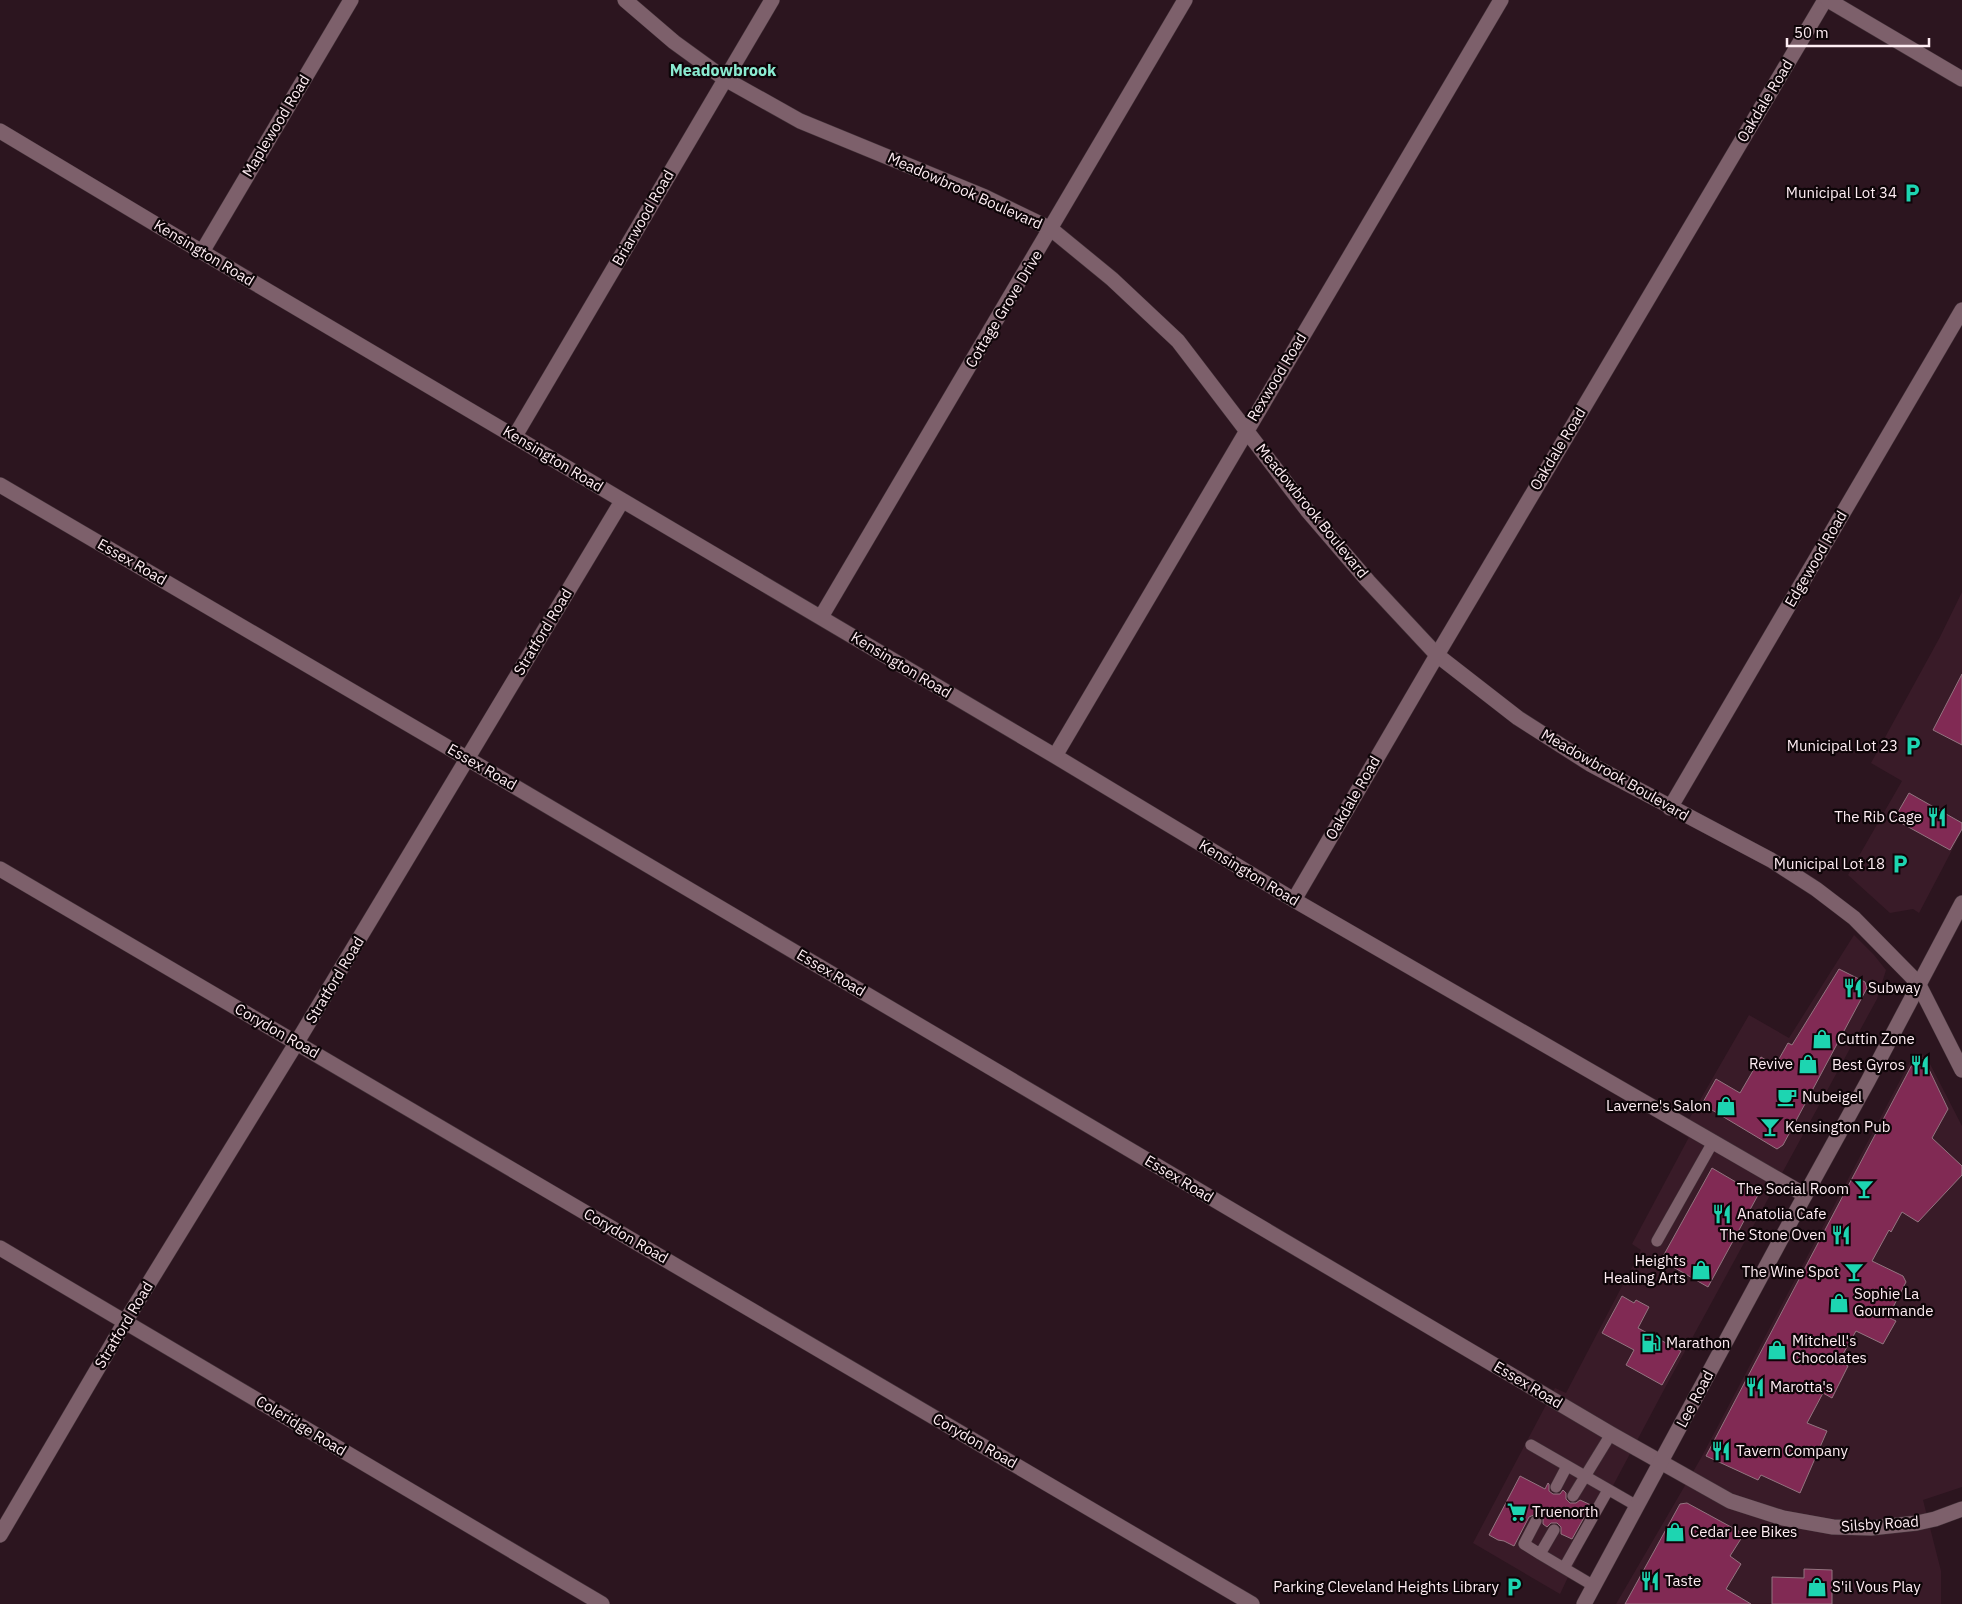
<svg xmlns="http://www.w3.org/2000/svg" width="1962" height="1604" viewBox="0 0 1962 1604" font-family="'IBM Plex Sans',sans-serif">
  <rect width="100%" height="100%" fill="#2c151f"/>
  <path fill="#391b28" d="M1962,592V831L1919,913L1913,909L1890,913L1848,875L1902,781L1871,763L1940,637Z
    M1854,935L1874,955L1886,970L1877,999L1666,1386L1599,1512L1560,1594L1473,1543L1555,1388L1566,1393L1641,1250L1632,1244L1688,1139L1689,1138L1681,1133L1749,1015L1789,1038Z
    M1918,1053L1923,1055L1929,1062L1962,1126V1487L1923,1500L1941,1571V1604H1616L1701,1458L1914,1054Z"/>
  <path fill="#812a54" stroke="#937580" d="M1962,674V745L1933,730Z
    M1909,793L1962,823V829L1950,850L1894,819Z
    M1839,969L1865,982L1867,988L1783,1145L1777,1149L1702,1104L1716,1079L1740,1093L1761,1057L1775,1066L1788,1043L1792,1045Z
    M1915,1059H1924L1948,1109L1932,1138L1962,1166V1175L1918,1222L1902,1212L1891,1232L1889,1230L1872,1261L1903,1276L1906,1282L1888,1317L1896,1321L1883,1344L1856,1331L1839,1361L1848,1366L1832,1398L1823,1393L1807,1423L1827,1431L1800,1493L1761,1475L1758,1480L1706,1456Z
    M1712,1168L1758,1195L1708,1287L1661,1260Z
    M1622,1296L1634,1303L1636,1300L1649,1307L1638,1328L1681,1351L1662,1385L1626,1365L1634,1350L1602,1333Z
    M1520,1476L1545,1489L1548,1483L1549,1484V1491L1553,1494H1560L1563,1490L1566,1493V1499L1570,1503H1576L1580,1500L1591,1505L1572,1539L1561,1534V1527L1557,1523H1551L1547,1527L1543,1524V1517L1536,1514L1529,1517L1514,1546L1504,1541L1498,1540L1489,1535Z
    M1687,1503L1744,1534L1730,1556L1741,1564L1726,1589L1751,1604H1625L1680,1504Z
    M1804,1569L1832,1570V1604H1772V1577L1804,1578Z"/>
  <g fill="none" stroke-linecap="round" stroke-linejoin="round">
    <defs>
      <path id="lane" d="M1657,1241L1713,1142
        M1531,1445L1637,1506
        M1556,1487L1567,1466
        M1573,1496L1611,1434
        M1536,1521L1524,1544L1540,1554
        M1554,1530L1540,1554L1594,1586
        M1564,1568L1608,1490"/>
      <path id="street" d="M625,0L674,42L725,79L800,121L985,197L1051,229L1112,279L1178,341L1307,510L1368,581L1437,655L1518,718L1590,764L1771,860L1816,889L1854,918L1918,983L1962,1070
        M0,131L202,252L1055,756L1294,900L1805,1195
        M202,252L351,0
        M515,436L772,0
        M0,485L490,772L1611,1434L1730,1501L1783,1518L1833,1527L1871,1528L1917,1523L1935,1519L1962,1509
        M821,617L1185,0
        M1055,756L1501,0
        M1670,808L1962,310
        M0,869L1252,1604
        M1294,900L1437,655L1825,0
        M0,1248L602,1604
        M0,1535L125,1322L297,1042L622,501"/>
      <path id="secondary" d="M1828,0L1962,79
        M1584,1604L1793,1217L1868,1081L1962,903"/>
    </defs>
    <use href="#lane" stroke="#423138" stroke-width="12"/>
    <use href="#street" stroke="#423138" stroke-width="16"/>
    <use href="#secondary" stroke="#423138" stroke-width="16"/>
    <use href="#lane" stroke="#7d606b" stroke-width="11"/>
    <use href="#street" stroke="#7d606b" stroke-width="15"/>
    <use href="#secondary" stroke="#7d606b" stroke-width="15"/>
  </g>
  <defs>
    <symbol id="parking-bare" viewBox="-9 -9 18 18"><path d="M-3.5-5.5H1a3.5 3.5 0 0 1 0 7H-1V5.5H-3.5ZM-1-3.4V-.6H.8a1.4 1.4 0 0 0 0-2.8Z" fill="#1dd5b1" stroke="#0e0508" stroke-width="2.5" paint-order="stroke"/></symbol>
    <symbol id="restaurant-bare" viewBox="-9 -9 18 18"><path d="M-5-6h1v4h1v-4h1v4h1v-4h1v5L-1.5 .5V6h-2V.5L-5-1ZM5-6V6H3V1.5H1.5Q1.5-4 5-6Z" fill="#1dd5b1" stroke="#0e0508" stroke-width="2.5" paint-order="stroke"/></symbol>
    <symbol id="shop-bare" viewBox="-9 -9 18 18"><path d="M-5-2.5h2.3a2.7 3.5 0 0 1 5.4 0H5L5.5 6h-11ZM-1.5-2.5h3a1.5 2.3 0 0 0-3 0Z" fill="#1dd5b1" stroke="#0e0508" stroke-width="2.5" paint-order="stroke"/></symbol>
    <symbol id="cafe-bare" viewBox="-9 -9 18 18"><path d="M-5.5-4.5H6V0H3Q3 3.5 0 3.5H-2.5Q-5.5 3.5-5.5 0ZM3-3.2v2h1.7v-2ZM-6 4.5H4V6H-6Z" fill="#1dd5b1" stroke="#0e0508" stroke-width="2.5" paint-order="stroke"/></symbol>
    <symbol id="bar-bare" viewBox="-9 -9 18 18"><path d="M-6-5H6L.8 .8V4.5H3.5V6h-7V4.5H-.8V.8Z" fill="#1dd5b1" stroke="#0e0508" stroke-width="2.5" paint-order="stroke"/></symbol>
    <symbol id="fuel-bare" viewBox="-9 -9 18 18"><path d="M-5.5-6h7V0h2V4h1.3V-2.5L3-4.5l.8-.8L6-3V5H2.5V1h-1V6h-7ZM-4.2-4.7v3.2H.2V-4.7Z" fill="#1dd5b1" stroke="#0e0508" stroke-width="2.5" paint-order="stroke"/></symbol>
    <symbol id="supermarket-bare" viewBox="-9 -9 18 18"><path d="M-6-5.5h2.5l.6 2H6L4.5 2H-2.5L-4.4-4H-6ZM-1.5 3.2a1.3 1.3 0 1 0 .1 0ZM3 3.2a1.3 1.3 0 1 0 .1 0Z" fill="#1dd5b1" stroke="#0e0508" stroke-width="2.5" paint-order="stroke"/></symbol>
  </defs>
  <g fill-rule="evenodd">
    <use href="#parking-bare" x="1898" y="179" width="28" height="28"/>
    <use href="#parking-bare" x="1899" y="732" width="28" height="28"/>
    <use href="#restaurant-bare" x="1923" y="803" width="28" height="28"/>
    <use href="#parking-bare" x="1886" y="850" width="28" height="28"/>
    <use href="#restaurant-bare" x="1839" y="974" width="28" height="28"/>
    <use href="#shop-bare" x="1808" y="1025" width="28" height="28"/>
    <use href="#shop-bare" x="1794" y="1050" width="28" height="28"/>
    <use href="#restaurant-bare" x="1906" y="1051" width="28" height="28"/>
    <use href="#cafe-bare" x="1773" y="1083" width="28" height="28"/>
    <use href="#shop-bare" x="1712" y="1092" width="28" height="28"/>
    <use href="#bar-bare" x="1756" y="1113" width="28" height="28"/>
    <use href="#bar-bare" x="1850" y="1175" width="28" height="28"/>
    <use href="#restaurant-bare" x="1708" y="1200" width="28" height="28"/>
    <use href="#restaurant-bare" x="1827" y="1221" width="28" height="28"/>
    <use href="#shop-bare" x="1687" y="1256" width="28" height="28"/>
    <use href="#bar-bare" x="1840" y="1258" width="28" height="28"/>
    <use href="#shop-bare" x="1825" y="1289" width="28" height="28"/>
    <use href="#fuel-bare" x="1637" y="1329" width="28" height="28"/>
    <use href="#shop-bare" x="1763" y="1336" width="28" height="28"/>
    <use href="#restaurant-bare" x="1741" y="1373" width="28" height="28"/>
    <use href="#restaurant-bare" x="1707" y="1437" width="28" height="28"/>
    <use href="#supermarket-bare" x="1503" y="1498" width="28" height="28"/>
    <use href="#shop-bare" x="1661" y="1518" width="28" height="28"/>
    <use href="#restaurant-bare" x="1636" y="1567" width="28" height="28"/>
    <use href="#parking-bare" x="1500" y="1573" width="28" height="28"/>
    <use href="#shop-bare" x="1803" y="1573" width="28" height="28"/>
  </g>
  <g text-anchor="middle" stroke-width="4.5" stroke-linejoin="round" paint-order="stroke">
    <g font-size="15" fill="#feedf3" stroke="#0e0508">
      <text transform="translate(1765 101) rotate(-59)" y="5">Oakdale Road</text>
      <text transform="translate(276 126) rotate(-59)" y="5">Maplewood Road</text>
      <text transform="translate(965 191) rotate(24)" y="5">Meadowbrook Boulevard</text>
      <text transform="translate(643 218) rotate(-60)" y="5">Briarwood Road</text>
      <text transform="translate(204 253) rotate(31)" y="5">Kensington Road</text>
      <text transform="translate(1004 309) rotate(-59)" y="5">Cottage Grove Drive</text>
      <text transform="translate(1277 377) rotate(-59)" y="5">Rexwood Road</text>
      <text transform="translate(1558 449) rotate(-59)" y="5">Oakdale Road</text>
      <text transform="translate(553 459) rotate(31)" y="5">Kensington Road</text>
      <text transform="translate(1312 511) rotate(51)" y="5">Meadowbrook Boulevard</text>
      <text transform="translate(1816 559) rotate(-60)" y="5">Edgewood Road</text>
      <text transform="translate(132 562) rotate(30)" y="5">Essex Road</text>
      <text transform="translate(543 632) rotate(-59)" y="5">Stratford Road</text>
      <text transform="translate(901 665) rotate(31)" y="5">Kensington Road</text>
      <text transform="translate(482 767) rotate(30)" y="5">Essex Road</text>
      <text transform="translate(1615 775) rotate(30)" y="5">Meadowbrook Boulevard</text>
      <text transform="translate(1353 798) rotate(-60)" y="5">Oakdale Road</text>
      <text transform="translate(1249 873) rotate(31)" y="5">Kensington Road</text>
      <text transform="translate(831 973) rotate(31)" y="5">Essex Road</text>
      <text transform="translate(335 980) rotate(-59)" y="5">Stratford Road</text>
      <text transform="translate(277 1031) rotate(30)" y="5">Corydon Road</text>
      <text transform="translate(1179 1179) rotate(31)" y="5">Essex Road</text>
      <text transform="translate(626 1236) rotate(30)" y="5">Corydon Road</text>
      <text transform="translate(124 1325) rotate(-59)" y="5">Stratford Road</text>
      <text transform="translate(1528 1385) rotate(31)" y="5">Essex Road</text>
      <text transform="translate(1695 1399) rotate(-62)" y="5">Lee Road</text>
      <text transform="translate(301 1426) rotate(31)" y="5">Coleridge Road</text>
      <text transform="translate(975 1441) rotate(30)" y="5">Corydon Road</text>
      <text transform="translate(1880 1524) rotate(-4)" y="5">Silsby Road</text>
    </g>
    <g font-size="15" fill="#feedf3" stroke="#0e0508" text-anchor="start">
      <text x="1897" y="198" text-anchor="end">Municipal Lot 34</text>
      <text x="1898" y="751" text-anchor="end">Municipal Lot 23</text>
      <text x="1922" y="822" text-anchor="end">The Rib Cage</text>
      <text x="1885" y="869" text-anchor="end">Municipal Lot 18</text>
      <text x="1868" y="993">Subway</text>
      <text x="1837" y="1044">Cuttin Zone</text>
      <text x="1793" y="1069" text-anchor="end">Revive</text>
      <text x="1905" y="1070" text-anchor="end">Best Gyros</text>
      <text x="1802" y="1102">Nubeigel</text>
      <text x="1711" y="1111" text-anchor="end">Laverne's Salon</text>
      <text x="1785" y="1132">Kensington Pub</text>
      <text x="1849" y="1194" text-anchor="end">The Social Room</text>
      <text x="1737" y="1219">Anatolia Cafe</text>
      <text x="1826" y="1240" text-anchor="end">The Stone Oven</text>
      <text x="1686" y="1266" text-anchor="end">Heights<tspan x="1686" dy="17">Healing Arts</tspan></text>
      <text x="1839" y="1277" text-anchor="end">The Wine Spot</text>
      <text x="1854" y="1299">Sophie La<tspan x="1854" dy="17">Gourmande</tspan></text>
      <text x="1792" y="1346">Mitchell's<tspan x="1792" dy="17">Chocolates</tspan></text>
      <text x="1666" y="1348">Marathon</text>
      <text x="1770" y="1392">Marotta's</text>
      <text x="1736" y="1456">Tavern Company</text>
      <text x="1532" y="1517">Truenorth</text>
      <text x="1690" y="1537">Cedar Lee Bikes</text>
      <text x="1665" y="1586">Taste</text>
      <text x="1499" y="1592" text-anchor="end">Parking Cleveland Heights Library</text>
      <text x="1832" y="1592">S'il Vous Play</text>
    </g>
    <g font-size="16" font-weight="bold" fill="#8aebd1" stroke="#0e0508">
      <text x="723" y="76">Meadowbrook</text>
    </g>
  </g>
  <path d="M1787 38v8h142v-8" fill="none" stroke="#feedf3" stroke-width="2.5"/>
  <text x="1794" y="38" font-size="15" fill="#feedf3" stroke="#0e0508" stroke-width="4" paint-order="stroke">50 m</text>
</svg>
